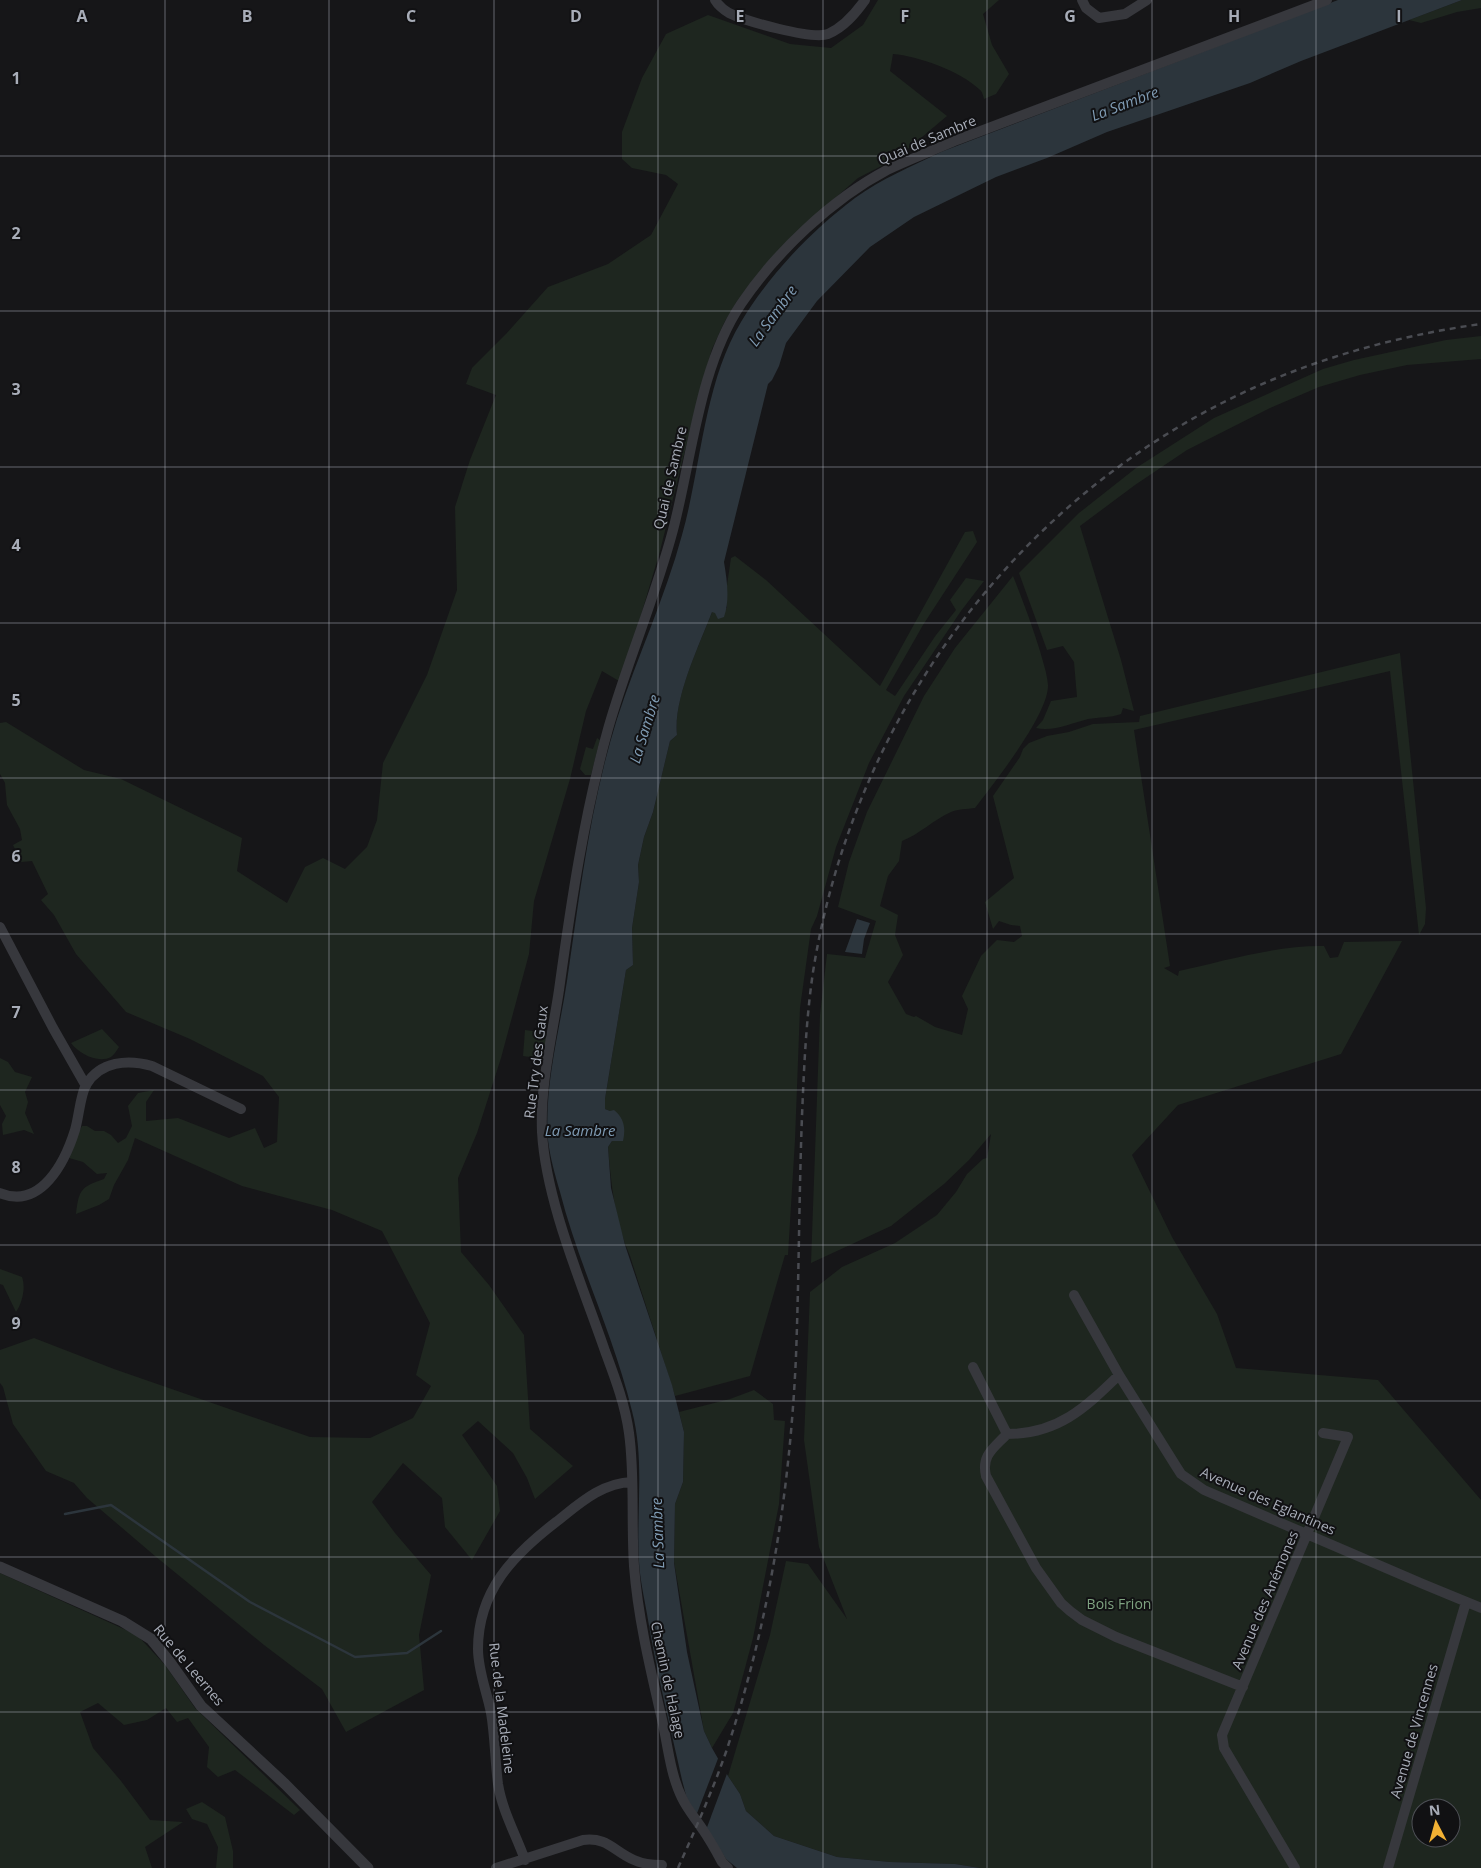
<svg xmlns="http://www.w3.org/2000/svg" width="1481" height="1868" viewBox="0 0 1481 1868" font-family="'Open Sans',sans-serif">
  <rect width="100%" height="100%" fill="#161618"/>
  <path fill="#1e261f" fill-rule="evenodd" d="M878,0H999L983,14L992,45L1009,74L996,94L984,99C983,95 982,91 979,89C960,71 918,56 893,54L890,71L947,116L897,158L858,178L817,214L737,301L724,323L712,349L698,398L660,551L633,642L619,681L602,671L586,711L570,779L534,901L529,954L501,1058L477,1133L458,1178L461,1252L489,1285L524,1335L530,1429L573,1466L535,1499L527,1478L513,1453L478,1421L462,1435L497,1486L500,1511L472,1560L445,1527L442,1498L403,1463L372,1502L395,1533L431,1575L419,1635L424,1690L346,1732L322,1689L264,1645L155,1556L87,1498L74,1483L46,1471L13,1424L3,1387L0,1383V1350L34,1338L114,1369L310,1437L370,1438L413,1418L431,1386L416,1375L430,1323L382,1231L332,1210L242,1186L135,1138L128,1160L114,1185L109,1199L99,1205L76,1214C79,1189 81,1187 104,1179L107,1173L97,1174L83,1162L69,1158L74,1141L82,1126H87L95,1131H104L111,1135L118,1143L126,1138L132,1126L128,1106L138,1093L154,1090L146,1102V1121L178,1118L229,1138L255,1128L264,1148L277,1142L279,1097L263,1076L190,1039L126,1012L76,954L54,915L41,900L48,894L32,861L21,862L13,845L22,840L20,829L7,805L5,783L0,774V723L6,722L84,770L121,779L242,838L237,871L287,903L305,867L323,858L345,869L367,847L377,820L383,763L427,675L457,590L455,507L470,460L496,395L466,384L472,368L506,334L548,287L608,264L651,235L678,184L666,175L632,168L622,159V132L642,78L666,34L708,15L790,44L831,48L863,25Z
    M1462,0H1481V8L1457,12L1421,23L1409,20Z
    M1481,336V359L1407,365L1360,375L1319,387L1270,408L1187,450L1135,485L1080,526L1121,660L1134,711L1123,708L1121,714C1110,718 1099,717 1088,719C1072,723 1053,732 1036,728L1043,720L1051,701L1077,697L1074,662L1063,646L1047,650L1019,573L1079,513L1136,468L1214,418L1323,369L1354,360L1446,340Z
    M973,531L977,542L923,625L886,690L895,696L936,635L956,610L950,600L966,578L984,581L961,611L904,696L869,763L836,847L817,916L811,929L800,1008L795,1140L788,1255H785L750,1376L675,1396L630,1256C615,1222 611,1184 608,1147L612,1141L610,1111L605,1109V1099L626,970L633,965L632,928L639,882L638,865L644,837L653,812L670,741L677,735C673,698 699,646 712,612L727,608V585L731,558L735,556L766,580L880,686L965,532Z
    M1013,576C1023,601 1032,625 1040,651C1043,662 1047,673 1048,685C1049,714 994,783 975,808C967,809 958,809 951,812C933,820 920,834 902,841L899,861L888,876L880,906L898,915L895,935L903,955L888,982L906,1014L914,1017L916,1016L935,1027L962,1035L968,1009L962,996L981,956L997,940L1014,942L1022,936L1020,926L1011,925L999,921L993,929L985,902L1014,878L993,796L1020,757L1023,749L1029,743L1047,736L1069,732L1093,724L1139,722L1140,716L1400,653L1426,908L1425,924L1419,935L1390,671L1134,730L1170,966L1164,968L1178,976L1179,971C1224,961 1278,945 1324,946L1330,958L1338,957L1344,942L1402,941L1341,1054L1178,1105L1132,1155L1172,1237L1217,1314L1236,1368L1378,1380L1481,1500V1868H980L955,1864L890,1862L837,1857L774,1836L746,1811L740,1794L728,1776L770,1635L786,1561L808,1564L847,1619L819,1547L804,1440L810,1292L842,1267L895,1243L937,1215L956,1192L967,1174L983,1159L987,1158L991,1134L969,1160L944,1184L891,1226L811,1263L820,1015L827,954L865,958L876,921L838,907L849,862L867,812L924,696L955,648ZM1421,1808H1451V1838H1421Z
    M597,738L600,740L591,775H585L580,769L586,747L593,749Z
    M102,1029L119,1047C117,1050 114,1055 111,1057C98,1064 78,1053 71,1043Z
    M525,1030L547,1033L544,1059L523,1056Z
    M0,1058L8,1062L15,1072L32,1077L25,1092L28,1102L25,1113L34,1134L24,1130L3,1135L2,1124L6,1116L0,1105Z
    M0,1269L22,1277C26,1288 22,1303 16,1312L3,1285L0,1284Z
    M754,1390L773,1404L774,1420L785,1421L779,1504L753,1638L733,1713L712,1748L704,1731L674,1562L675,1504L683,1482L684,1432L679,1412L730,1399Z
    M0,1573L137,1635L165,1665L195,1708L300,1810L294,1815L235,1770L218,1777L207,1767L209,1747L188,1718L177,1722L166,1708L147,1720L124,1725L98,1703L80,1712L93,1748L121,1781L150,1820L183,1822L145,1847L152,1868H0Z
    M202,1802L225,1817L233,1851V1868H216L218,1847L207,1824L192,1819L186,1809Z"/>
  <path fill="#2c353c" d="M1338,0H1462L1301,61L1250,83L1107,132L1047,158L996,177L914,217L870,247L817,301L786,343L779,366L772,380L768,384L724,562C727,580 730,600 724,617L718,619L715,613L712,612C699,646 673,699 677,735L670,741L653,812L644,837L638,865L639,882L632,928L633,965L626,970L605,1099V1109L610,1111L614,1110C624,1118 626,1128 623,1141H612L608,1147L611,1188L625,1245L672,1385L684,1432L683,1482L675,1504L674,1563L687,1652L704,1731L712,1748L728,1776L740,1794L746,1811L774,1836L837,1857L890,1862L955,1864L980,1868H737L726,1859L687,1799L682,1780C670,1725 656,1670 647,1614C644,1597 640,1579 639,1562C636,1512 645,1460 632,1411C614,1336 579,1266 560,1192C555,1175 550,1157 548,1140C544,1087 559,1033 567,981C580,893 590,805 617,719C637,657 665,598 682,535C701,468 704,383 741,322C769,275 811,231 855,198C881,179 912,166 941,152Z
    M857,919L870,923L864,939L862,954L845,952Z"/>
  <path fill="#161618" d="M719,1756L728,1771L706,1830L696,1816Z"/>
  <g fill="none" stroke-linecap="round" stroke-linejoin="round">
    <path stroke="#2c353c" stroke-width="2.5" d="M65,1514L111,1505L250,1602L355,1657L407,1653L441,1631"/>
    <path stroke="#37383d" stroke-width="10" d="M715,0C718,5 724,10 729,13C745,21 812,40 828,34C844,27 855,14 865,0
      M1082,0L1086,8L1099,18L1125,14L1147,0
      M0,927L53,1028L86,1086
      M0,1193C41,1210 65,1162 75,1130C79,1117 80,1096 86,1085C100,1061 128,1059 152,1066L241,1109
      M1074,1295L1119,1375L1174,1463L1181,1474L1204,1490L1423,1584L1481,1608
      M973,1367L1007,1434
      M1007,1434C994,1448 981,1455 986,1476L1036,1568L1061,1603L1070,1611L1082,1620L1116,1637L1243,1687
      M1007,1434C1058,1434 1085,1408 1119,1375
      M525,1860C516,1835 502,1810 498,1784C495,1761 495,1736 491,1713C487,1692 478,1671 478,1649C478,1591 513,1555 556,1522C579,1504 601,1483 632,1482
      M496,1868L583,1840C608,1837 613,1851 634,1860C643,1864 653,1865 662,1865
      M728,1868L722,1862C716,1851 710,1840 703,1830C696,1819 687,1809 682,1798C671,1776 668,1748 663,1724C651,1672 638,1619 634,1566C631,1521 635,1476 629,1433C625,1404 615,1378 605,1351C582,1284 546,1202 542,1132C540,1085 552,1037 559,990C571,903 584,815 608,729C627,662 655,598 673,530C692,458 699,367 741,304C776,252 832,199 887,170C910,159 934,150 957,140L1327,0
      M1295,1868L1224,1748L1222,1735L1348,1437L1323,1433
      M1388,1868L1466,1602"/>
    <path stroke="#37383d" stroke-width="11" d="M0,1567L122,1621L151,1639L169,1661L201,1706L285,1784L368,1868"/>
    <path stroke="#4a4c52" stroke-width="2.5" stroke-dasharray="6 5" stroke-linecap="butt" d="M678,1868C695,1830 712,1792 726,1752C769,1624 790,1491 796,1356C799,1276 799,1196 802,1116C804,1068 806,1020 813,972C853,719 1016,496 1251,389C1324,356 1402,335 1481,324"/>
  </g>
  <path fill="none" stroke="#a8adb8" stroke-width="1" stroke-opacity="0.55" d="M165,0V1868M329,0V1868M494,0V1868M658,0V1868M823,0V1868M987,0V1868M1152,0V1868M1316,0V1868M0,156H1481M0,311H1481M0,467H1481M0,623H1481M0,778H1481M0,934H1481M0,1090H1481M0,1245H1481M0,1401H1481M0,1557H1481M0,1712H1481"/>
  <g text-anchor="middle" stroke-width="4" stroke-linejoin="round" paint-order="stroke">
    <g font-size="14" fill="#a8adb8" stroke="#111113">
      <text transform="translate(927 140) rotate(-23)" y="5">Quai de Sambre</text>
      <text transform="translate(670 478) rotate(-77)" y="5">Quai de Sambre</text>
      <text transform="translate(536 1062) rotate(-83)" y="5">Rue Try des Gaux</text>
      <text transform="translate(1268 1501) rotate(24)" y="5">Avenue des Eglantines</text>
      <text transform="translate(1265 1600) rotate(-67)" y="5">Avenue des Anémones</text>
      <text transform="translate(189 1665) rotate(50)" y="5">Rue de Leernes</text>
      <text transform="translate(668 1680) rotate(78)" y="5">Chemin de Halage</text>
      <text transform="translate(502 1708) rotate(83)" y="5">Rue de la Madeleine</text>
      <text transform="translate(1414 1731) rotate(-74)" y="5">Avenue de Vincennes</text>
    </g>
    <g font-size="14" fill="#7fa381" stroke="#111113">
      <text x="1119" y="1609">Bois Frion</text>
    </g>
    <g font-size="15" font-style="italic" fill="#7f9bb3" stroke="#111113">
      <text transform="translate(1125 104) rotate(-21)" y="5">La Sambre</text>
      <text transform="translate(773 316) rotate(-54)" y="5">La Sambre</text>
      <text transform="translate(645 729) rotate(-73)" y="5">La Sambre</text>
      <text x="580" y="1136">La Sambre</text>
      <text transform="translate(658 1533) rotate(-92)" y="5">La Sambre</text>
    </g>
  </g>
  <g font-size="16" text-anchor="middle" font-weight="bold" fill="#a8adb8" stroke="#111113" stroke-width="4" stroke-linejoin="round" paint-order="stroke">
    <text x="82" y="22">A</text>
    <text x="247" y="22">B</text>
    <text x="411" y="22">C</text>
    <text x="576" y="22">D</text>
    <text x="740" y="22">E</text>
    <text x="905" y="22">F</text>
    <text x="1070" y="22">G</text>
    <text x="1234" y="22">H</text>
    <text x="1399" y="22">I</text>
    <text x="16" y="84">1</text>
    <text x="16" y="239">2</text>
    <text x="16" y="395">3</text>
    <text x="16" y="551">4</text>
    <text x="16" y="706">5</text>
    <text x="16" y="862">6</text>
    <text x="16" y="1018">7</text>
    <text x="16" y="1173">8</text>
    <text x="16" y="1329">9</text>
  </g>
  <g transform="translate(1436 1823) rotate(354)"><circle r="24" fill="#111113" stroke="#4d4f55"/>
  <path d="M0-4L9 19L0 12L-9 19Z" fill="#f2b134"/>
  <text y="-8" font-size="14" font-weight="bold" text-anchor="middle" fill="#a8adb8">N</text>
  </g>
</svg>
